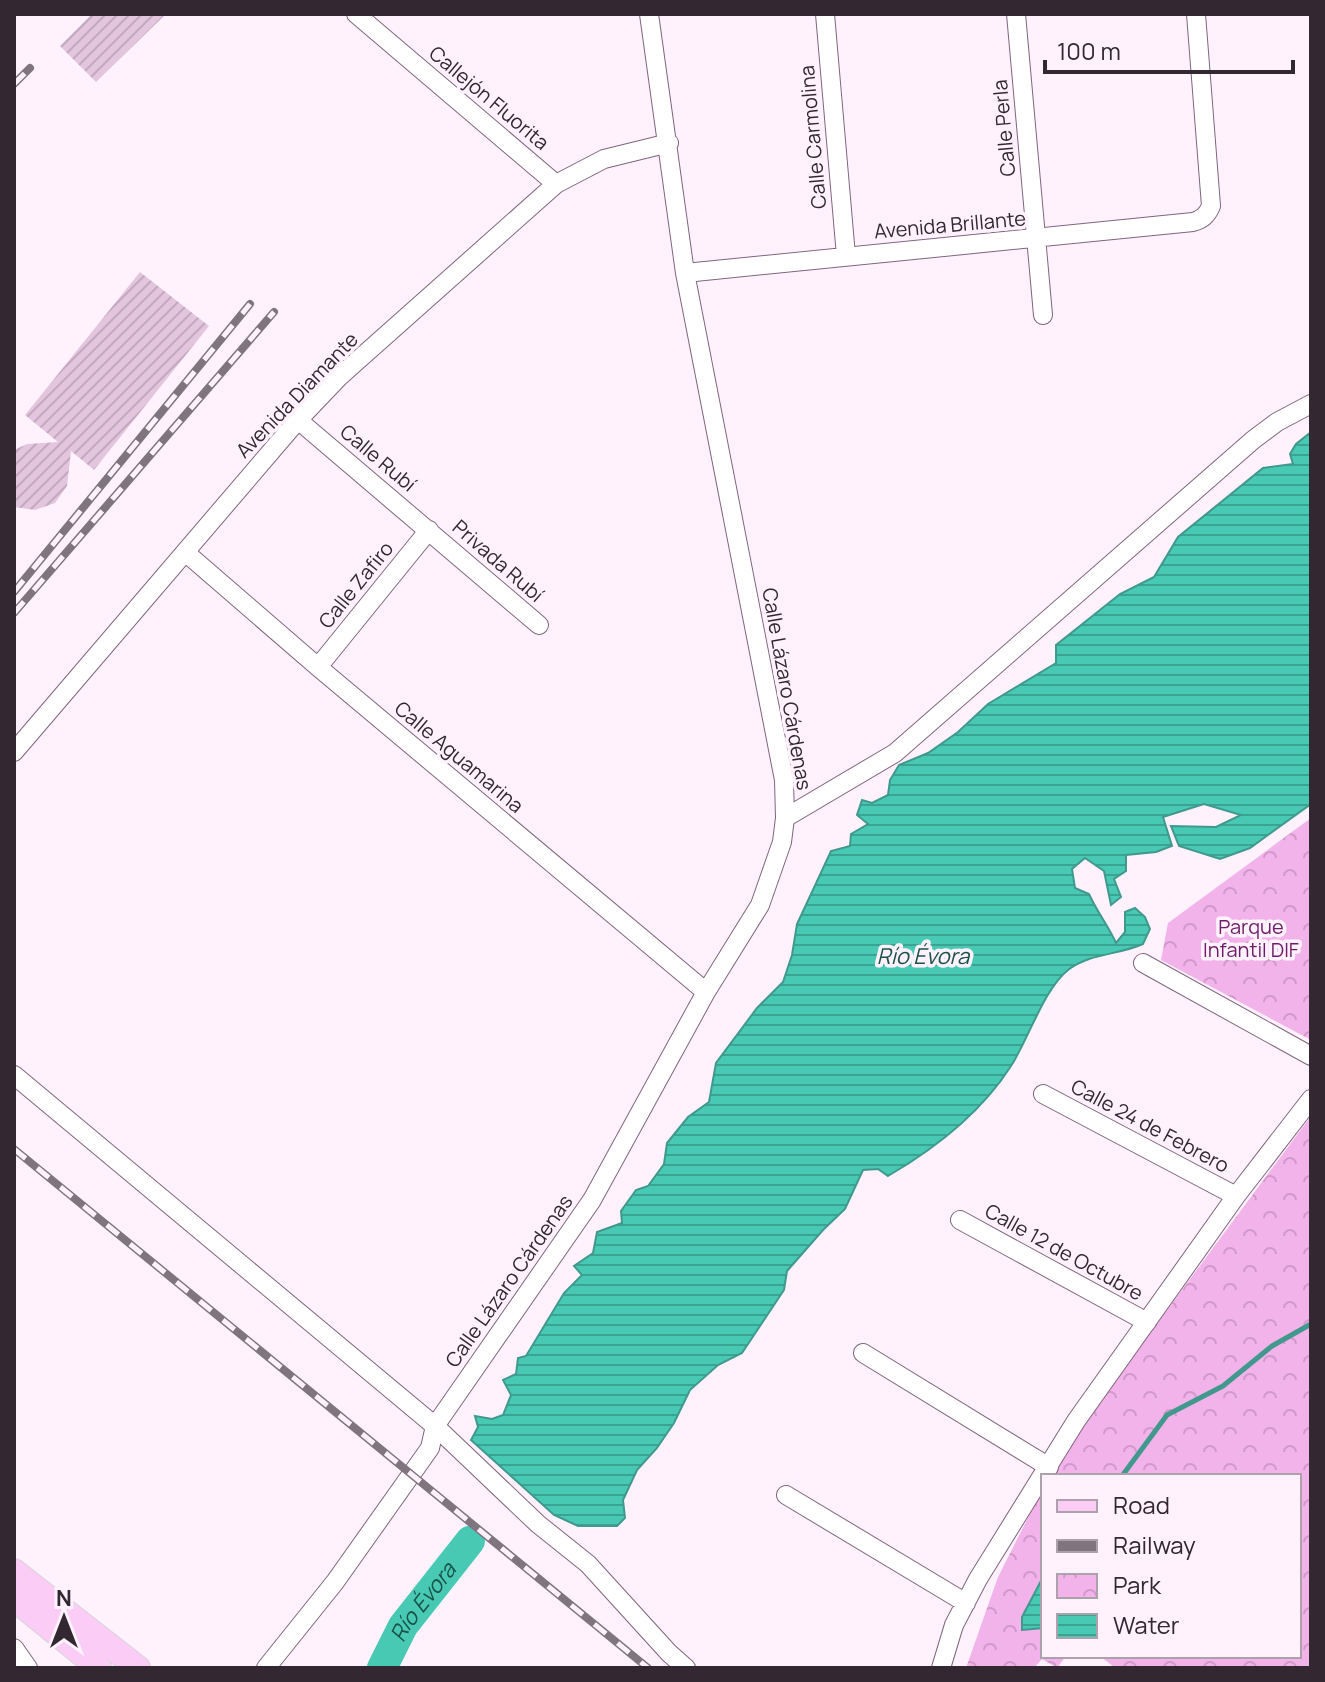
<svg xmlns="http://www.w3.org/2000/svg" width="1325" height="1682" viewBox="0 0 1325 1682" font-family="Manrope,sans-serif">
  <defs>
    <pattern id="park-crowns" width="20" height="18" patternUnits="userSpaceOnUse" patternTransform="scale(2)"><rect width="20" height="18" fill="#f2b2ea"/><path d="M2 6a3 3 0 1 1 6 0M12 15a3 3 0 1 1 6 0" fill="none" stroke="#d099c9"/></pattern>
    <pattern id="water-rules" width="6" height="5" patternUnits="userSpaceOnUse" patternTransform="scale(2)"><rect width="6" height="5" fill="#47c9b4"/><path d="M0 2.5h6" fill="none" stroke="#3ca393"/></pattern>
    <pattern id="building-hatch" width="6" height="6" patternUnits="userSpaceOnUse" patternTransform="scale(2)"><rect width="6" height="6" fill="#e3c5de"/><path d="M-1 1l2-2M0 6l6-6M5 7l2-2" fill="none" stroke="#c3a9bf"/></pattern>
  </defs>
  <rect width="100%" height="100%" fill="#fff2fd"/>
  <path fill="url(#park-crowns)" d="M1311,818V1040L1161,960L1168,923Z
    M1311,1116V1668H1115L1100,1656H1299V1476H1049L1061,1453Z
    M1043,1488V1656H1066L1057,1668L1042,1659L1034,1668H966L998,1577Z"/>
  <path fill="url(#water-rules)" stroke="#41988d" stroke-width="2" d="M1311,432V804L1250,848L1220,859L1179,846L1171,826L1216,827L1241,815L1204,804L1163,817L1172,846L1156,852L1126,855V871L1114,879L1121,897L1111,905L1104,871L1085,858L1072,869L1075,888L1089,894C1097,912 1108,925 1116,943L1125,932V912L1135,908L1145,917L1150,929L1143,944C1119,955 1090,953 1068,970C1044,989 1028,1040 1011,1066C981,1113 936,1148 888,1176L878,1169L863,1170L845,1209L823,1230L787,1271L784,1290L742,1353L718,1365L690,1390L674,1423L657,1448L637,1470L623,1500L625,1518L617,1526H578L554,1515L471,1440L478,1427L475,1416L492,1419L503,1415L511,1395L503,1380L516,1374L518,1358L526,1356L564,1293L582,1275L574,1266L593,1253L597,1232L622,1223L621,1211L636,1190L648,1186L664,1164L667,1143L688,1117L709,1102L716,1063L757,1008L783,982L792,955L797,924L831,851L850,846L851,834L868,824L857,815L862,800L872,803L888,795L890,780L899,765L928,753L958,732L988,704L1056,663V645L1120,594L1154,577L1178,537L1263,468L1293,464L1290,454L1296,444Z
    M1043,1577V1628L1022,1630V1617Z"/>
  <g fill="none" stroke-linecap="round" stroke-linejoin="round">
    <path stroke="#41988d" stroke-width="5" d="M1122,1476L1167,1415L1223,1386L1272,1346L1311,1324"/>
    <path stroke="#47c9b4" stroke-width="30" id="s1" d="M382,1668L403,1626L470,1541"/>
  </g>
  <path fill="url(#building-hatch)" d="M92,14H166L96,82L60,46Z
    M140,272L209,326L94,470L71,451L67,486L55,503L35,510L14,507V450L27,444L58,442L25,415Z"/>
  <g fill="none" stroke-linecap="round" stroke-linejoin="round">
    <defs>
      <path id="minor" d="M356,14L556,184
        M825,14L846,256
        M1016,14L1043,315
        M685,273L1193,222C1203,219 1207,215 1211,206L1196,14
        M298,420L539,625
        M185,552L318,667L706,992
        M318,667L429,530
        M14,752L298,420L339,377L556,184L604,159L669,143
        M785,818L895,753L1253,440L1277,422L1311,404
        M1143,963L1311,1056
        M14,1075L435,1426L538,1524L588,1564L669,1653L686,1668
        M1043,1094L1236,1196
        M960,1220L1147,1322
        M863,1353L1049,1467
        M786,1495L966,1603
        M14,1648L28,1668
        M266,1668L335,1582L430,1448L435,1426L592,1200L706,992L760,905L782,842L785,818L784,780L685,273L649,14
        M941,1668L954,1625L978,1579L1076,1421L1236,1196L1311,1099"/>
      <path id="major" d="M14,1571L138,1668
        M14,1599L99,1668"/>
    </defs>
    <use href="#minor" stroke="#80657c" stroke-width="20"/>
    <use href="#major" stroke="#d6d4d6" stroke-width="26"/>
    <use href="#minor" stroke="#fff" stroke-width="18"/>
    <use href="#major" stroke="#fbcdf6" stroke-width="24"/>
    <defs>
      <path id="rail" d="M14,84L30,68
        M14,592L250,304
        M14,613L274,312
        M14,1149L648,1668"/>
    </defs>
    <use href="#rail" stroke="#80747e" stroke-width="8"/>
    <use href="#rail" stroke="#fff2fd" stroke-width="5" stroke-dasharray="15" stroke-linecap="butt"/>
  </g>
  <g text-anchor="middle" stroke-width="7" stroke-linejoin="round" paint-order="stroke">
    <g font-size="20" fill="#332731" stroke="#fff2fd">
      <text transform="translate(489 98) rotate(40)" y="7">Callejón Fluorita</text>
      <text transform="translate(1004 128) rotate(-95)" y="7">Calle Perla</text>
      <text transform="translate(813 137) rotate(-95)" y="7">Calle Carmolina</text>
      <text transform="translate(950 225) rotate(-5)" y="7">Avenida Brillante</text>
      <text transform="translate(297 395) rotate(-46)" y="7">Avenida Diamante</text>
      <text transform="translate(378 458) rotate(40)" y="7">Calle Rubí</text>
      <text transform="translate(498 561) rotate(41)" y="7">Privada Rubí</text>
      <text transform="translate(356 585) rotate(-51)" y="7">Calle Zafiro</text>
      <text transform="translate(787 689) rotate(80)" y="7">Calle Lázaro Cárdenas</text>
      <text transform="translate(459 757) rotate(40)" y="7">Calle Aguamarina</text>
      <text transform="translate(1150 1126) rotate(28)" y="7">Calle 24 de Febrero</text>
      <text transform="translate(1064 1252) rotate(29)" y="7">Calle 12 de Octubre</text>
      <text transform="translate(509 1281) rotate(-55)" y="7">Calle Lázaro Cárdenas</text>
    </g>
    <g font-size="20" fill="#6f1d6a" stroke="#fff2fd">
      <text x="1251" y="934">Parque<tspan x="1251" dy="23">Infantil DIF</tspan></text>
    </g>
    <g font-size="22" font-style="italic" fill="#1b5248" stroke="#fff2fd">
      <text x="923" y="964">Río Évora</text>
      <text dy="8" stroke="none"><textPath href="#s1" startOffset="78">Río Évora</textPath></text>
    </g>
  </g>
  <rect width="1325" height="1682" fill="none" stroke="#332731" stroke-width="32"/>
  <rect x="1041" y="1474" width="260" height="184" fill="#fff2fd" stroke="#ada1ab" stroke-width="2"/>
  <rect x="1057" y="1500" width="40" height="12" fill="#fbcdf6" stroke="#ada1ab" stroke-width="2"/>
  <text x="1113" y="1514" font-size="24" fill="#332731">Road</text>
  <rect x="1057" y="1540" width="40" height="12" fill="#80747e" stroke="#ada1ab" stroke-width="2"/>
  <text x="1113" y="1554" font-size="24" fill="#332731">Railway</text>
  <rect x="1057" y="1574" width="40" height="24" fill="url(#park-crowns)" stroke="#ada1ab" stroke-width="2"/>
  <text x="1113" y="1594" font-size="24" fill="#332731">Park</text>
  <rect x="1057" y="1614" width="40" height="24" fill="url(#water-rules)" stroke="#ada1ab" stroke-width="2"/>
  <text x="1113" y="1634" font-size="24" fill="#332731">Water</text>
  <g transform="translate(64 1618)" stroke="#fff2fd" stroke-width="6" paint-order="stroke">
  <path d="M0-6L14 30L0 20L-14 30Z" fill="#332731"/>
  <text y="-12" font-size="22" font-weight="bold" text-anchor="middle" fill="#332731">N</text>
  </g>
  <path d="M1045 60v12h248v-12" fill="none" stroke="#332731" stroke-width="4"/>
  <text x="1057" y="60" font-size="24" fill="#332731" stroke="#fff2fd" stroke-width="6" paint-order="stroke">100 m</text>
</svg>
